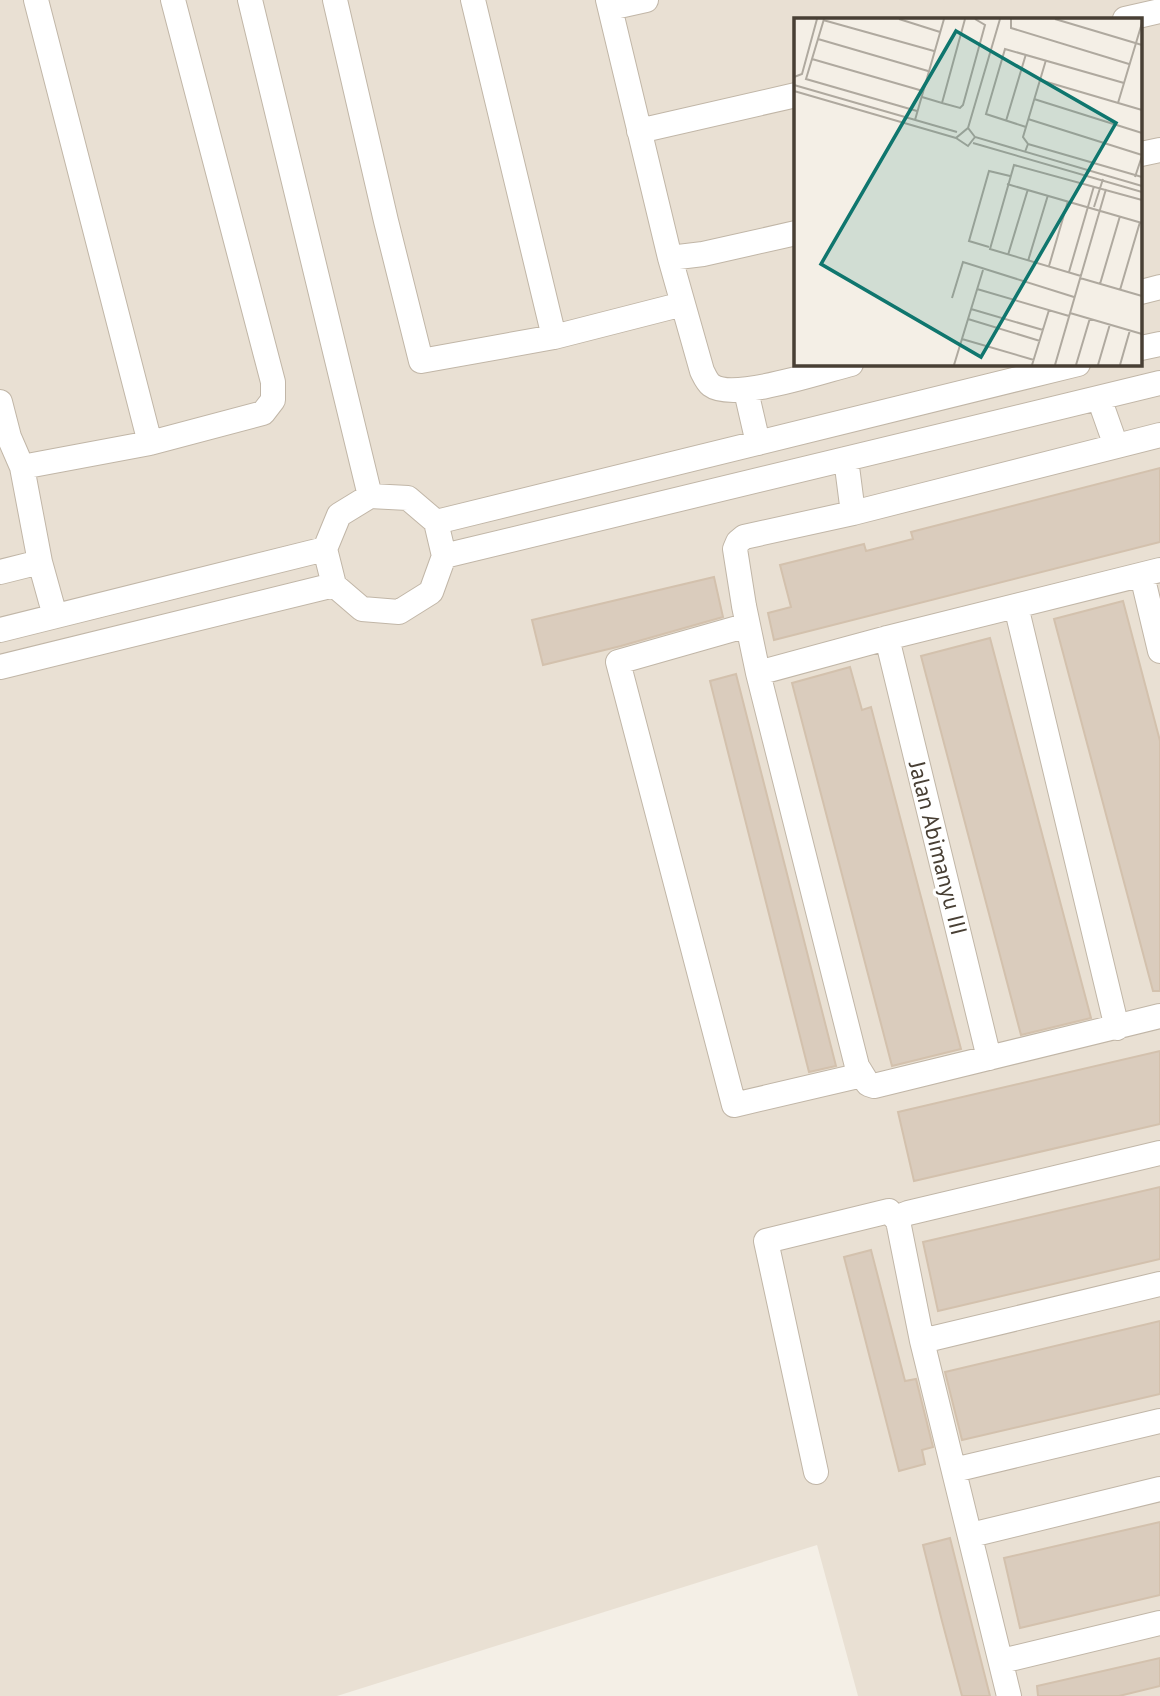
<svg xmlns="http://www.w3.org/2000/svg" width="1160" height="1696" viewBox="0 0 1160 1696" font-family="'PT Sans',sans-serif">
  <rect width="100%" height="100%" fill="#f4efe6"/>
  <path fill="#e9e0d3" fill-rule="evenodd" d="M0,0H1160V1696H858L817,1545L337,1696H0ZM796,19H1141V364H796Z"/>
  <path fill="#daccbd" stroke="#d3c1ad" stroke-width="2" d="M1160,468V542L774,640L768,613L791,607L780,565L864,544L866,551L913,539L911,532Z
    M714,577L723,617L621,646L543,665L532,620Z
    M1123,601L1160,741V991H1153L1054,619Z
    M990,638L1091,1018L1021,1035L921,656Z
    M850,667L862,710L871,707L961,1049L892,1066L792,683Z
    M736,674L836,1066L809,1072L710,681Z
    M1160,1051V1124L914,1181L898,1112Z
    M1160,1187V1259L938,1311L923,1242Z
    M871,1250L905,1381L916,1379L933,1447L922,1450L925,1464L899,1471L844,1257Z
    M1160,1321V1394L962,1440L945,1372Z
    M1160,1522V1595L1020,1628L1004,1558Z
    M950,1538L977,1645L990,1696H962L942,1621L923,1545Z
    M1160,1658V1686L1119,1696H1038L1037,1686Z"/>
  <g fill="none" stroke-linecap="round" stroke-linejoin="round">
    <defs>
      <path id="minor" d="M250,0L370,496
        M335,0L386,221L421,361L554,337L683,304
        M473,0L554,337
        M608,0L670,258L702,371C704,375 707,382 711,385C733,402 823,371 851,364
        M610,8L646,0
        M1125,19L1160,11
        M639,131L796,95
        M1141,154L1160,150
        M670,258L703,254L796,233
        M1141,292L1160,287
        M1141,348L1160,344
        M746,391L758,443
        M1099,398L1116,446
        M0,402L9,437L22,467L40,562L55,616
        M1160,435L853,513L744,537L738,542L735,549L744,606L758,673L857,1066L868,1084L874,1086L1160,1016
        M150,443L263,413L273,400V382L173,0
        M846,459L853,513
        M22,467L150,443L36,0
        M370,496L408,498L436,522L444,556L431,592L399,612L362,609L334,585L325,549L339,515Z
        M436,522L1078,364
        M444,556L1160,383
        M0,572L40,562
        M1142,575L1160,651
        M1016,606L1117,1028
        M748,625L618,662L734,1105L862,1075
        M0,630L325,549
        M887,638L989,1058
        M0,667L334,585
        M758,673L887,638L1160,570
        M898,1221L903,1215L908,1213L1160,1153
        M922,1341L1160,1284
        M954,1470L1160,1421
        M816,1472L766,1241L889,1211L898,1221L922,1341L1009,1696
        M971,1535L1160,1489
        M1002,1661L1160,1623"/>
    </defs>
    <use href="#minor" stroke="#c1b6a7" stroke-width="26"/>
    <use href="#minor" stroke="#fff" stroke-width="24"/>
  </g>
  <g text-anchor="middle" stroke-width="6" stroke-linejoin="round" paint-order="stroke">
    <g font-size="23" fill="#483f34" stroke="#fff">
      <text transform="translate(938 848) rotate(76)" y="8">Jalan Abimanyu III</text>
    </g>
  </g>
  <g transform="translate(794 18)">
    <rect width="348" height="348" fill="#f4efe6"/>
    <path fill="none" stroke="#afa99f" stroke-width="2" d="M30,1L12,61L123,93M105,1L146,14M217,1V10L335,46M261,1L348,27M29,2L140,33M24,21L134,53M18,41L129,73M0,59L8,56L23,1M246,62L348,92M0,67L163,114M0,73L162,120M128,79L148,85L171,1M240,81L348,115M148,85L166,90L169,87L191,7L181,1M324,85L348,5M234,101L348,137M121,102L150,1M212,103L232,36M232,109L192,96L211,31L330,65M174,110L206,1M181,119L174,128L162,120L174,110L181,119L348,168M179,125L348,174M234,126L348,159M231,134L234,126L229,119L252,42M341,159L348,138M213,166L348,205M300,189L309,161M195,229L175,223L195,153L216,158M214,237L234,171M234,243L254,177M255,248L274,183M275,254L300,168M287,258L196,231L220,147L348,182M286,260L348,278M306,266L326,198M183,271L275,298M326,272L346,204M158,280L169,244L280,279M177,291L249,312M276,295L348,316M174,301L246,323M168,321L240,342M160,347L189,252M238,347L255,292M261,347L312,171M282,347L296,300M304,347L316,306M326,347L336,312"/>
    <path fill="#0f766e" fill-opacity="0.15" stroke="#0f766e" stroke-width="3.5" d="M162,13L322,105L187,339L27,246Z"/>
    <rect width="348" height="348" fill="none" stroke="#483f34" stroke-width="3.5"/>
  </g>
</svg>
